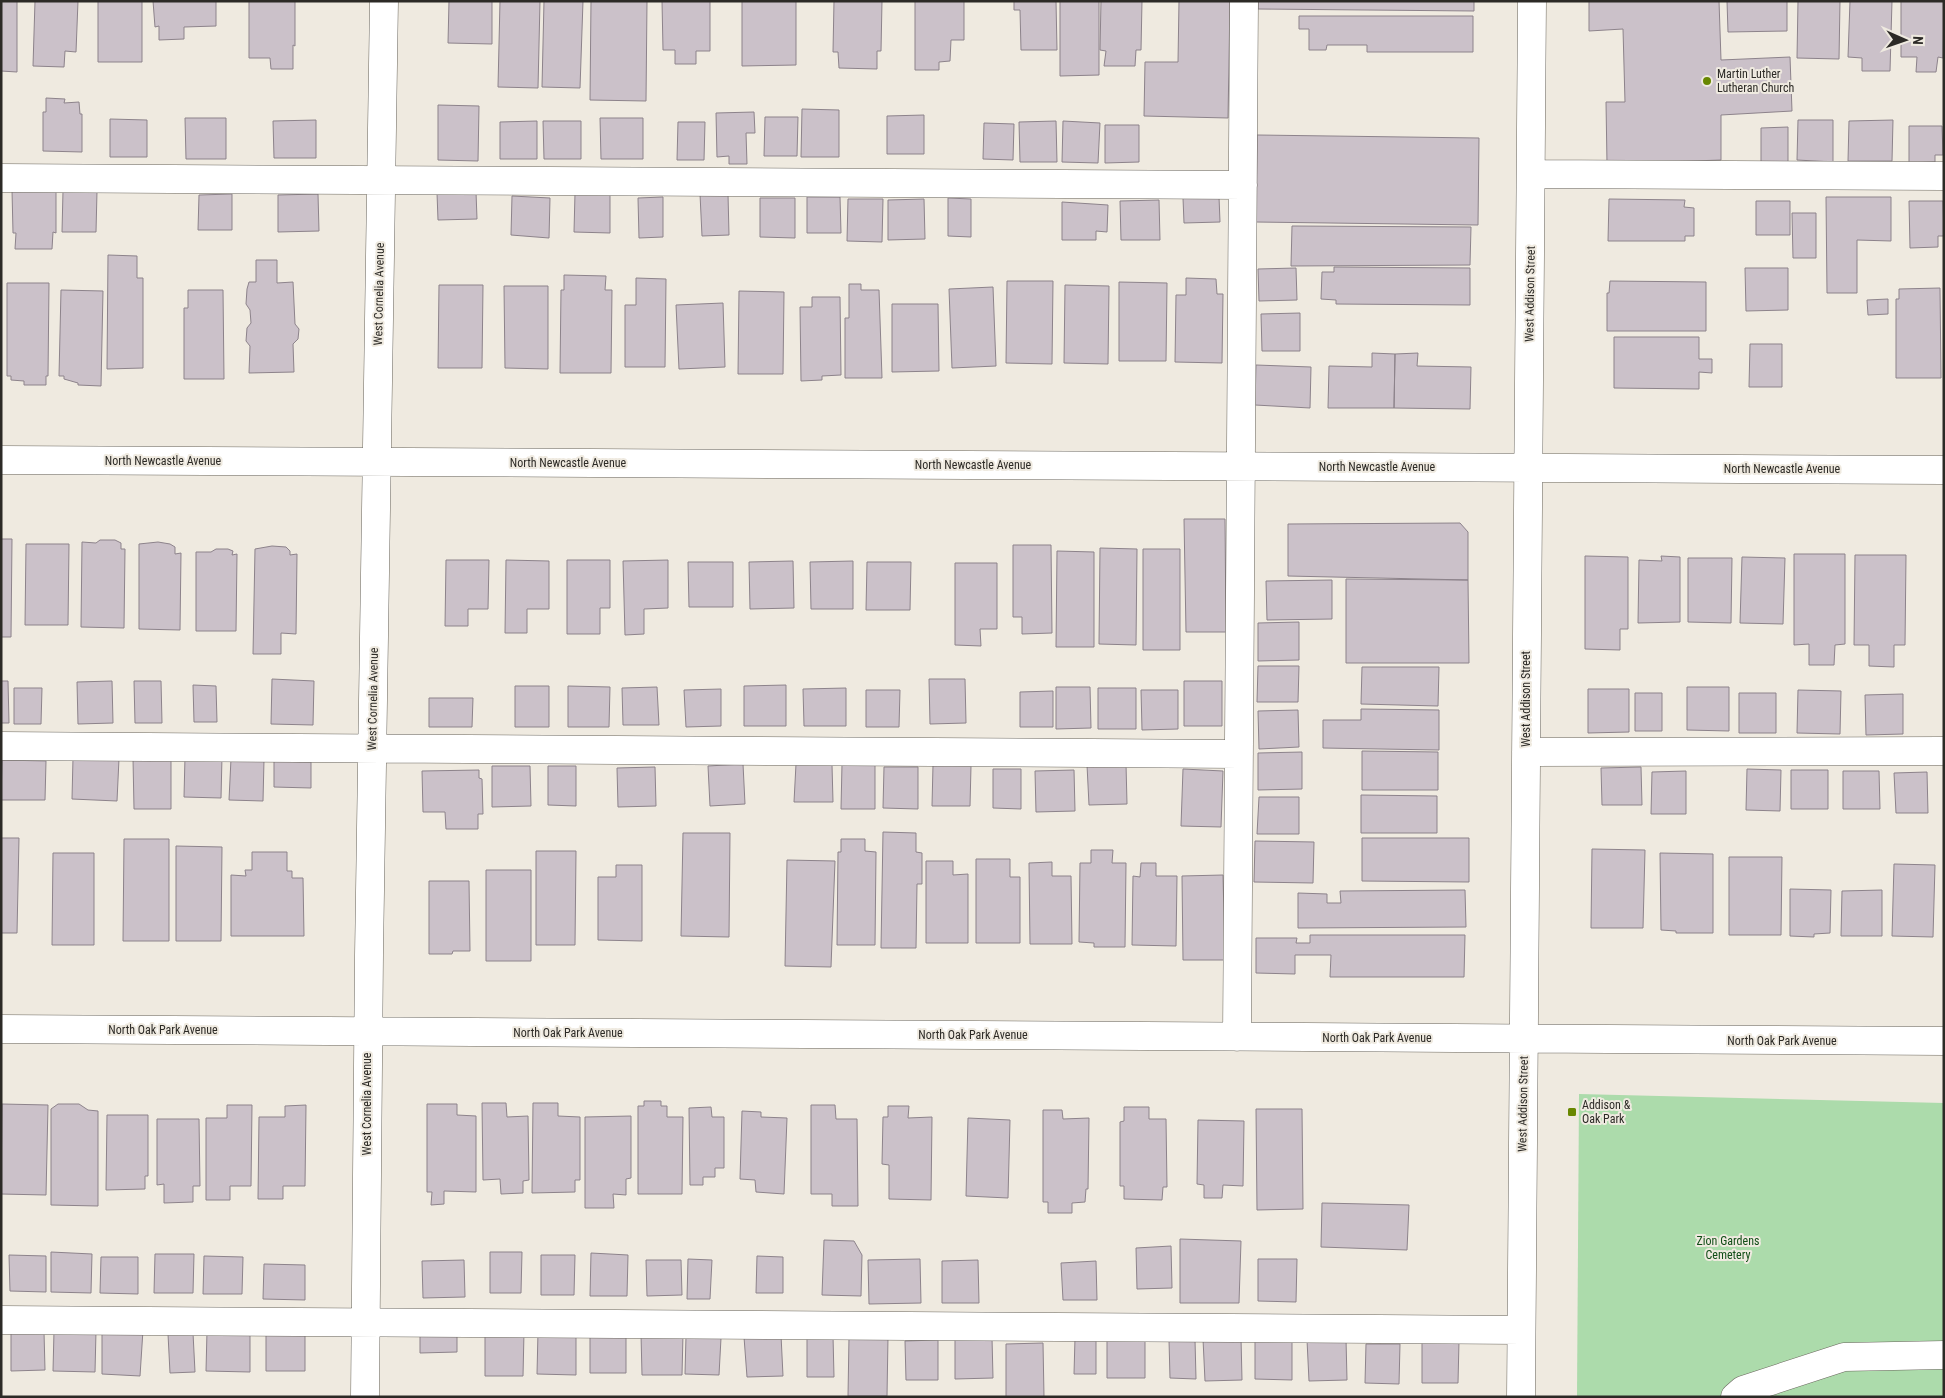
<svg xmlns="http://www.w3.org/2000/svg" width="1945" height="1398" viewBox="0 0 1945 1398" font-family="'Roboto Condensed',sans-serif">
  <rect width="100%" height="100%" fill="#efeae0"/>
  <path fill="#acdbab" d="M1579,1094L1944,1103V1397H1577Z"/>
  <path fill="#cbc1c9" stroke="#8d838b" d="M1,1H17V72L1,71Z
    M35,1H78L76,52L65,51L64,67L33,66Z
    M98,1H142V62H98Z
    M153,1H216V26L184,27V39L159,40V26L155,27Z
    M249,1H295V46L293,45V69H271L270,58H249Z
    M449,1H492V44L448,43Z
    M500,1H540L538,88L498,87Z
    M544,1H583L580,88L542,87Z
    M591,1H647L646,101L590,100Z
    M662,1H710V51H696V64H675V50H663Z
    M742,1H796V65L742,66Z
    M834,1H882L881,51H877V69L839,68L838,52H833Z
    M915,1H964V40H951L950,61L939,62V70H915Z
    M1014,1H1056L1057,50H1021L1020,10H1014Z
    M1060,1H1099V75L1060,76Z
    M1101,1H1142L1141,50H1136L1135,66H1104L1106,51L1100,50Z
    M1179,1H1230L1228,118L1144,116L1145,62H1178Z
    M1258,1H1474V11L1258,9Z
    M1589,1H1719L1721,60L1790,57L1792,111L1721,115V160L1607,164L1606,102H1625L1623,29L1589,31Z
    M1727,1H1787V31L1728,32Z
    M1798,1H1840L1839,59L1797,58Z
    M1850,1H1892L1890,71H1862V58L1848,57Z
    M1901,1H1944L1943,58L1938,57L1936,72H1916L1917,57H1901Z
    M1299,16H1473V52H1367V45H1327L1326,50H1309V29H1299Z
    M46,98L65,99L64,103L79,102L80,114H82V152L43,151V112H46Z
    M438,105L479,106L478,161L438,160Z
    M802,109L839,110V157H801Z
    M754,112L755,133H746L747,164H729V156L717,157L716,113Z
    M924,115V154H887V116Z
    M765,117H798L797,156H764Z
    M185,118H226V159H186Z
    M600,118H643V159H601Z
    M110,119L147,120V157H110Z
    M316,120V158H274L273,121Z
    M1798,120H1833V162L1797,160Z
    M1893,120L1892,161H1848L1849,121Z
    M537,121V159H500V122Z
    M543,121H581V159H544Z
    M1056,121L1057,162H1020L1019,122Z
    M1063,121L1100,123L1098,163L1062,162Z
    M678,122H705L704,160H677Z
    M984,123L1014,124L1013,160L983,159Z
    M1105,125H1139V162L1105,163Z
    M1909,126H1942L1943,155H1935V162L1909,163Z
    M1788,127V164L1761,165V128Z
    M1257,135L1479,138L1478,225L1256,222Z
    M12,190H56V233L53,232L52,249H15L16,233H13Z
    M63,191H97L96,232H62Z
    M476,192L477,219L438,220L437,193Z
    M575,193L610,194V233L574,232Z
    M232,194V230H198L199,195Z
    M318,194L319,231L278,232V195Z
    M700,194H728L729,235L702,236Z
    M512,196L550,198L549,238L511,235Z
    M663,197V237L639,238L638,198Z
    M807,197H840L841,233H807Z
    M1219,197L1220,222L1184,223L1183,198Z
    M1826,197H1891V241L1857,240V293H1827Z
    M760,198H795V238L760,237Z
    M948,198L971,199V237L948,236Z
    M848,199H883L882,242L847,241Z
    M924,199L925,239L888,240V200Z
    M1609,199L1685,200L1684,207L1694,208V236H1685V241H1608Z
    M1159,200L1160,240H1121L1120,201Z
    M1756,201H1790V235H1756Z
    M1909,201H1943L1944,236H1938V247L1910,248Z
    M1062,202L1108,205L1107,232L1096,231V240H1062Z
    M1792,213H1816V258H1793Z
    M1292,226L1471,227L1470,265L1291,266Z
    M108,255L137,256V278H143V368L107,369Z
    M256,260H277V283L293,282L295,324L299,329L298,339L293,344L294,372L249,373L250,346L246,341L247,328L251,323L250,310L246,304L247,289L249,282H256Z
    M1334,267L1470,268V305L1336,304V300L1321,299L1322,272H1334Z
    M1296,268L1297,300L1259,301L1258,269Z
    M1745,268H1788V310L1746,311Z
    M564,275L606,276L605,290H612L611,373H560L561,290H564Z
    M636,278L666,279L665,367H625V305H636Z
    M1186,278L1216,279L1217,294H1223L1222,363L1175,362L1176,295H1186Z
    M1007,281H1053L1052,364L1006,363Z
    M1610,281L1706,282V331H1607V293H1609Z
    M1119,282L1167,283L1166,361H1119Z
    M7,283H49L48,376H46V385H24V381L11,380V376H7Z
    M849,284H861V290H879L882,378H845V318H849Z
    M439,285H483L482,368H438Z
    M1065,285L1109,286L1108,364L1064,363Z
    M504,286H548V369L505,368Z
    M993,287L996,366L952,368L949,289Z
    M1940,288L1941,378H1896V299H1899V289Z
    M61,290L103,291L101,386L78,385V383L64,379V376H59Z
    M188,290H223L224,379H184V308H188Z
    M739,291L784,292L783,374H738Z
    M812,297H840L841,375L822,376V380L801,381L800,307H812Z
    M1888,299V314L1868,315L1867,300Z
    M723,303L725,367L679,369L676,305Z
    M892,304H938L939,371L892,372Z
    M1300,313V351H1262L1261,314Z
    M1614,337H1699V359H1712V373L1699,372V389L1614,388Z
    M1750,344H1782V387H1749Z
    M1372,353L1395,354L1394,408H1328L1329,366L1372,367Z
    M1418,353L1417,366L1471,367L1470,409L1394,408L1395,354Z
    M1256,365L1311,367L1310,408L1255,405Z
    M1184,519H1225L1226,632H1186Z
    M1460,523L1468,532V580L1288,576V524Z
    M1,539H12L11,637H1Z
    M100,540H115L121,543V549H125L124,628L81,627L82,542L96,543Z
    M158,542L170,544L175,547V554L181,553L180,630L139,629V544Z
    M26,544H69L68,625H25Z
    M1013,545H1051L1052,633L1022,634V617H1013Z
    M272,546L286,547L290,551V555L297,554L296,634L281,633V654H253L255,549Z
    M1100,548L1137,549L1136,645L1099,644Z
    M216,549H228L233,551L232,555L237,554L236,631H196V552H211Z
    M1143,549H1180V650H1143Z
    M1057,551L1094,552V647H1056Z
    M1794,554H1845V644L1835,645L1834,665H1809V644L1794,645Z
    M1855,555H1906L1905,645H1894V667L1869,666V645H1854Z
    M1585,556L1628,557V629H1620V650L1585,649Z
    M1661,556L1680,557V622L1638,623L1639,560L1662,561Z
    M1742,557L1785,558L1783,624L1740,623Z
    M1688,558H1732L1731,623L1688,622Z
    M446,560H489L488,609H468V626H445Z
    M506,560L549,561V609H527V633H505Z
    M567,560H610V608H600V634H567Z
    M668,560V608L644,609V634L625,635L623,561Z
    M793,561L794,608L750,609L749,562Z
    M853,561V609H811L810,562Z
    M688,562H733V607H689Z
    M867,562H911L910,610H866Z
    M955,563H997V629H980L981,646L955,645Z
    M1346,579L1468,580L1469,663H1346Z
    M1332,580V619L1267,620L1266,581Z
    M1299,622V660L1258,661V623Z
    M1258,666H1299L1298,702H1257Z
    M1362,667H1439L1438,706L1361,704Z
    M272,679L314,681L313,725L271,724Z
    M929,679H965L966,723L930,724Z
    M1,681H8L9,723H1Z
    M112,681L113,723L78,724L77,682Z
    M134,681H161L162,723H135Z
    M1184,681H1222V726H1184Z
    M193,685L216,686L217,722H194Z
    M786,685V726H744V686Z
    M515,686H549V727H515Z
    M568,686L610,687L609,727H568Z
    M657,687L659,725H623L622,688Z
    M1056,687H1090L1091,728L1056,729Z
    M1687,687H1729V731L1687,730Z
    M14,688H42L41,724H14Z
    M846,688V726H804L803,689Z
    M1098,688H1136V729H1098Z
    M721,689V726L686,727L684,690Z
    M1588,689H1629V732L1588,733Z
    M866,690H900L899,727H866Z
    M1141,690H1178V729L1142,730Z
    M1798,690L1841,691L1840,734L1797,733Z
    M1053,691V727H1020V692Z
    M1635,693H1662V731H1635Z
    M1739,693H1776V733H1739Z
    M1903,694V734L1866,735L1865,695Z
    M429,698H473L472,727H429Z
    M1361,709L1439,710V750L1323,748V720H1361Z
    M1298,710L1299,747L1259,749L1258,711Z
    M1362,751L1438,752V790H1362Z
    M1302,752V789L1258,790V753Z
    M171,757V809H134L133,758Z
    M185,757H222L221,798L184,797Z
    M73,758L119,759L117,801L72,799Z
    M231,759L264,760L263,801L229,800Z
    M2,760L46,761L45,800H1Z
    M274,761L311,762V788L274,787Z
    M743,764L745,804L710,806L708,766Z
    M796,764L832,765L833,802H794Z
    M842,764L875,765V809H841Z
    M1126,764L1127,804L1089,805L1087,765Z
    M933,765L971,766L970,806H932Z
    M492,766H530L531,806L492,807Z
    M548,766H576V806L548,805Z
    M655,767L656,806L618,807L617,768Z
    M884,767H918V809L883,808Z
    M1641,767L1642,805H1602L1601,768Z
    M993,769H1021V809L993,808Z
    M1183,769L1223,771L1221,827L1181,826Z
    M1747,769L1781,770L1780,811L1746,810Z
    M479,770V778L482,779L483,814H478V829H446L445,812H423L422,771Z
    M1074,770L1075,811L1036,812L1035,771Z
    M1791,770H1828V809H1791Z
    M1686,771V814H1651L1652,772Z
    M1843,771H1879L1880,809H1843Z
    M1927,772L1928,813H1896L1894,773Z
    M1361,795L1437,796V833H1361Z
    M1259,797H1299V834H1257Z
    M883,832L916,833V852L922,853V884H917L916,948H881Z
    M683,833H730L729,937L681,936Z
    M1,838H19L17,933H1Z
    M1362,838H1469V882L1362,881Z
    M124,839H169V941H123Z
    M841,839H865V851L876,852L875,945H837L838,852H841Z
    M1255,841L1314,842L1313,883L1254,882Z
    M176,846L222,847L221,941H176Z
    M1592,849L1645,850L1643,928H1591Z
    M1091,850H1113L1112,863H1126L1125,947H1094V943L1079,942L1080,863H1091Z
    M536,851H576L575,945H536Z
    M252,852H287V871H292V878H303L304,936H231V875L246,876L245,870H252Z
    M53,853H94V945H52Z
    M1660,853L1713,854V933H1676V931L1661,930Z
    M1729,857H1782L1781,935H1729Z
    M976,859H1010V877H1020V943H976Z
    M787,860L835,861L831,967L785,966Z
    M926,861H953V875L968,874V943H926Z
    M1052,862V876H1071L1072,944H1030L1029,863Z
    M1141,863H1156V876H1177L1176,946L1132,945L1133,876L1140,877Z
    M1894,864L1935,865L1933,937L1892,936Z
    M616,865H642V941L598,940V877H616Z
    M486,870H531V961H486Z
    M1223,875L1225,960H1183L1182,876Z
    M429,881H469L470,951H453L452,954H429Z
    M1790,889L1831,890L1830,933L1814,934V937L1790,936Z
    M1465,890L1466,927L1298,928V893L1327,894V903H1341L1340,891Z
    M1882,890V936H1841L1842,891Z
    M1310,935H1465L1464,977H1330L1331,955H1295V974L1256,973V938H1297L1296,943H1310Z
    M644,1101H661V1106H667V1117H683L682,1194H638V1106H644Z
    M482,1103H506L507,1117L528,1116L529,1180L523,1181V1193L501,1194L500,1179L483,1180Z
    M533,1103H558V1116L580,1117V1180H575V1192L532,1193Z
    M2,1104L48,1105L46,1195L1,1194Z
    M58,1104H79L88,1110L98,1111V1206L51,1205V1109Z
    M427,1104H457V1115L476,1116V1192L444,1191V1204L431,1205L432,1192H427Z
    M227,1105H252L251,1186H230V1200H206V1118H227Z
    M306,1105L305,1186H283V1199H258L259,1117H285V1106Z
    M811,1105H835L836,1119H857L858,1206H832V1194H811Z
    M888,1106H909L908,1118L932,1117L931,1200L889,1199V1165L882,1164L883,1117H888Z
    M711,1107L712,1117H724V1168H715V1177H703V1185H690L689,1108Z
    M1124,1107H1149V1119H1166L1167,1187H1163L1162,1200L1124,1199V1186H1120V1122L1124,1121Z
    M1256,1109H1302L1303,1209L1257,1210Z
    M1043,1110H1062L1063,1119L1089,1118L1088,1189H1086L1085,1202L1072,1203V1213H1048V1202H1043Z
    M742,1111L761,1112V1117L787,1118L784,1194L756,1192L755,1180L740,1179Z
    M107,1115H148V1176H145V1189L106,1190Z
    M631,1116V1178L626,1179V1195L613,1194L614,1208H585V1117Z
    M968,1118L1010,1120L1008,1198L966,1196Z
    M157,1119H199L200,1186H193V1202L164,1203V1184L157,1185Z
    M1198,1120L1244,1121L1243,1186L1223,1185L1222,1198H1204V1185L1197,1184Z
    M1322,1203L1409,1205L1407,1250L1321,1247Z
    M1180,1239L1241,1241L1239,1303H1180Z
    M824,1240L854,1241L862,1255L861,1296L822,1295Z
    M1171,1246L1172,1288L1137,1289L1136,1248Z
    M51,1252L92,1254L91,1293L51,1292Z
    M490,1252H522L521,1293H490Z
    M591,1253L628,1255L627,1296H590Z
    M155,1254H194L193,1293H154Z
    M9,1255L46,1256V1292L10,1291Z
    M541,1255H575L574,1295H541Z
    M204,1256L243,1257L242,1294H203Z
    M757,1256L783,1257V1293H756Z
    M101,1257H138V1294L100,1293Z
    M688,1259L712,1260L710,1299H687Z
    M920,1259L921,1303L869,1304L868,1260Z
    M1258,1259H1297L1296,1302L1258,1301Z
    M464,1260L465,1297L423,1298L422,1261Z
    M646,1260H681L682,1295L647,1296Z
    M978,1260L979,1303H942V1261Z
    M1096,1261L1097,1300H1063L1061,1263Z
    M264,1264L305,1265V1300L263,1299Z
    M102,1329L143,1330L140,1376L102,1374Z
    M457,1329V1352L420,1353V1330Z
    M54,1331H96L95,1372L53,1371Z
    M207,1331H250V1372L206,1371Z
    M11,1332H44L45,1370L11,1371Z
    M485,1332H524L523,1376H485Z
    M538,1332L576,1333V1375L537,1374Z
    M193,1333L195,1372L170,1373L168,1334Z
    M305,1333V1371H266V1334Z
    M590,1334H626V1373H590Z
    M641,1334H683L682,1375H642Z
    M781,1335L783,1376L747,1377L744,1337Z
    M686,1336L721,1338L719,1375L685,1374Z
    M807,1336H833L834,1377H807Z
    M1107,1336L1145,1337V1378H1107Z
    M849,1337H888L887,1396H848Z
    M992,1338L993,1378L955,1379V1339Z
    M1075,1338H1096V1374H1074Z
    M1241,1338L1242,1380L1205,1381L1203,1339Z
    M1255,1338L1292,1339V1380L1255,1379Z
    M1346,1339L1347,1380L1309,1381L1307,1340Z
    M938,1340V1380H906L905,1341Z
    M1169,1340H1195L1196,1379L1170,1378Z
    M1422,1341H1459L1458,1383H1422Z
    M1043,1343L1044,1397H1006V1344Z
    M1366,1344H1400L1399,1384L1365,1383Z"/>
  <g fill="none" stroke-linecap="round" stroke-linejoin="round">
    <defs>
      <path id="minor" d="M1531,174L1944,176
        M1,178L1243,185
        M1,460L1944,470
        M1,746L1239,754
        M1526,752L1944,751
        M1,1029L1944,1041
        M1237,1037L1244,1
        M1,1320L1521,1330
        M365,1397L369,955L384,1
        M1521,1397L1532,1
        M1735,1397L1743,1390L1844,1357L1944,1355"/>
    </defs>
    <use href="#minor" stroke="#6a665d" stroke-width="29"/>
    <use href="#minor" stroke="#fff" stroke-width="28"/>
  </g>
  <g fill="#688700" stroke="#efeae0" stroke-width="2">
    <circle cx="1707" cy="81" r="5"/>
    <rect x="1567" y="1107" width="10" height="10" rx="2.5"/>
  </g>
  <g text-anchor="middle" stroke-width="4" stroke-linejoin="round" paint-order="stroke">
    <g font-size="12" fill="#2c2a26" stroke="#efeae0" text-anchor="start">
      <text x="1717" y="78">Martin Luther<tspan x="1717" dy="14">Lutheran Church</tspan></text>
      <text x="1582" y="1109">Addison &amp;<tspan x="1582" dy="14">Oak Park</tspan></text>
    </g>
    <g font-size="12" fill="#2c2a26" stroke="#efeae0">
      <text transform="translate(379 294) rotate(-89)" y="4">West Cornelia Avenue</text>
      <text transform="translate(1530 294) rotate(-89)" y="4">West Addison Street</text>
      <text x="163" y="465">North Newcastle Avenue</text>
      <text x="568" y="467">North Newcastle Avenue</text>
      <text x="973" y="469">North Newcastle Avenue</text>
      <text x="1377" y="471">North Newcastle Avenue</text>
      <text x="1782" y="473">North Newcastle Avenue</text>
      <text transform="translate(373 699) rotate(-89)" y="4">West Cornelia Avenue</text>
      <text transform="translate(1526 699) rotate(-90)" y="4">West Addison Street</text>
      <text x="163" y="1034">North Oak Park Avenue</text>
      <text x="568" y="1037">North Oak Park Avenue</text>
      <text x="973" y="1039">North Oak Park Avenue</text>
      <text x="1377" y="1042">North Oak Park Avenue</text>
      <text x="1782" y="1045">North Oak Park Avenue</text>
      <text transform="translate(367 1104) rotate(-90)" y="4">West Cornelia Avenue</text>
      <text transform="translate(1523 1104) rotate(-89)" y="4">West Addison Street</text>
    </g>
    <g font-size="12" fill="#114e17" stroke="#efeae0">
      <text x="1728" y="1245">Zion Gardens<tspan x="1728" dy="14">Cemetery</tspan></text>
    </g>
  </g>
  <rect width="1945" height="1398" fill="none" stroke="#2c2a26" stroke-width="5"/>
  <g transform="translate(1905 40) rotate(92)" stroke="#efeae0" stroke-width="4" paint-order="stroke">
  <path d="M0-4L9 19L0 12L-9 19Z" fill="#2c2a26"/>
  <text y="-8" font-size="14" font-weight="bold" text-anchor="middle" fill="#2c2a26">N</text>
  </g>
</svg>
